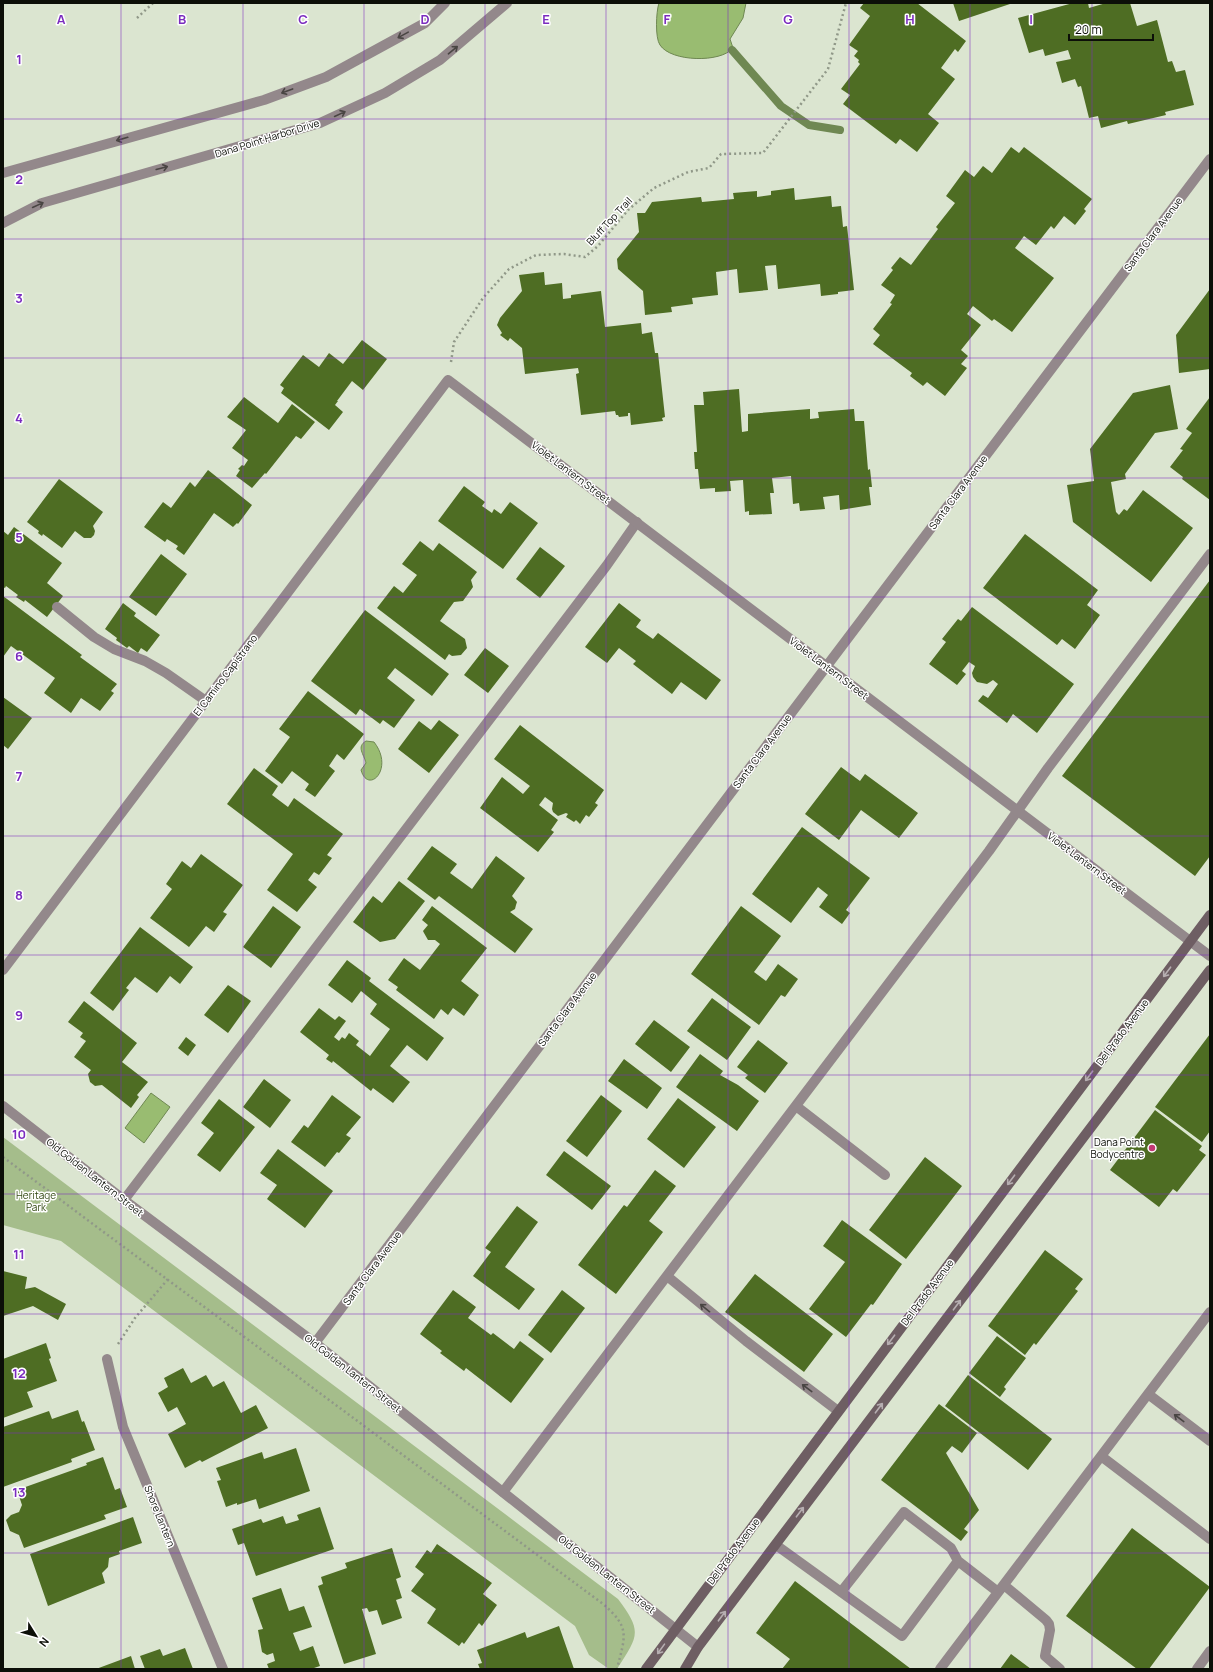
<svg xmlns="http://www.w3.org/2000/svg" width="1213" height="1672" viewBox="0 0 1213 1672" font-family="Manrope,sans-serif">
  <rect width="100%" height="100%" fill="#dbe5d0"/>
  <path fill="#a5bd8b" d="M3,1137L618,1599C643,1632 638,1636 617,1669H609L589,1655L575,1626L61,1241L3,1225Z"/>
  <path fill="#99bc71" stroke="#6f8852" d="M659,3H746L743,18L730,39L733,48C721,63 671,62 660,45C655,38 656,12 659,3Z
    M366,741L374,742C395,769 368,795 361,770L366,763C364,754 356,747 366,741Z
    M151,1093L170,1107L144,1143L125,1128Z"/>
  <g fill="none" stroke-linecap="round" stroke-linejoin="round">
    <path stroke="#6f8852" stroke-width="8" d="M732,50L781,106L809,125L840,130"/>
  </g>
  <path fill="#4e6d23" d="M864,3H917L966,41L958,52L955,49L941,68L955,79L928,114L939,123L917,152L900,139L896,144L843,104L850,95L841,89L860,64L858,62L859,60L854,56L858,51L849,45L870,16L860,8Z
    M953,3H1013L959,21Z
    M1073,3H1088L1089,8L1106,3H1130L1137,26L1157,20L1168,62L1172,61L1176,72L1185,70L1194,105L1165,112L1166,115L1128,124L1127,121L1101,128L1098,116L1089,118L1081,86L1078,87L1075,79L1062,83L1056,62L1071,59L1068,50L1045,56L1043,49L1029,53L1018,18Z
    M1011,147L1019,153L1024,147L1092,199L1084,209L1086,211L1075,225L1064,216L1054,229L1051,226L1036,245L1024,236L1015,248L1054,278L1012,332L994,319L992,321L973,306L967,314L981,325L961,350L968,356L961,364L967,368L945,396L927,382L923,386L910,376L912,373L873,344L880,335L873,329L892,304L890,303L895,295L881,285L893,270L891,268L900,257L911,265L938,229L936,227L955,203L946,196L965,170L974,177L983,166L992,173Z
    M794,188L795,200L831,196L832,207L841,206L843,227L847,226L854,290L838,292V294L821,296L820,284L778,289L776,265L765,266L768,290L739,293L737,269L716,272L718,295L692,298L693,304L671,307L672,312L645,315L643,291L618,269L617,259L639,232L637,213H645L652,202L701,197L702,202L734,199L733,193L757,191V197L771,195V191Z
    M544,272L545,285L562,283L563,299L571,298V295L601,291L605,327L641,323L642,334L652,332L655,353H658L665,417L662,418L663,421L631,425L630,413H628V416L619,417L618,415H616L615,411L581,415L576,374L579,373L578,368L525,374L522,348L510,338L508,341L500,335L502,333L497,325L500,318L522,291L519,275Z
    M1210,289V369L1179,373L1176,335Z
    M362,340L387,359L363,390L352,381L337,401H338L335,405L343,412L329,430L281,393L284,388L280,385L303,355L319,367L329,353L343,364Z
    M1170,385L1178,429L1155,433L1125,474L1126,479L1111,482L1116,512L1119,515L1124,509L1127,511L1143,490L1193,528L1151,582L1073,522L1067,485L1094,481L1090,449L1133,393Z
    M739,389L742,432L748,431V414L810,409V419L819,418L818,412L854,409L855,421H864L868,470L870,469L872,487H869L871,505L840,510L839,495L823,497L825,509L800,511L799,503L793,504L791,476L772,478L774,493H770L772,514L749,515V511L745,512L743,480L730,481L731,491L715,492V488L700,489L698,469H695L694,452H697L694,405H704L703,392Z
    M244,397L278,423L292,404L315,422L301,439L296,436L266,474L265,473L252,488L236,476L240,470L238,469L242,465L244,466L248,460L232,448L246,430L227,417Z
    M1210,397V500L1182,479L1183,477L1170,467L1183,450L1180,449L1192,433L1186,429Z
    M208,470L252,505L238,524L237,523L233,527L214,513L184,555L176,549L178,546L167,539L165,542L144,527L163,502L171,508L190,482L195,487Z
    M59,479L103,512L93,526L95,531L94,535L91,538H84L75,531L62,548L43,534L42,536L38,533L39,531L27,522Z
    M464,486L485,502L482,506L492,513L494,509L501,514L510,502L538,523L503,569L438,521Z
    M14,527L62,563L47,583L63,596L47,617L25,600L24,602L16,597L18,595L6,586L5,588L3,587V531L8,535Z
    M1025,534L1098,590L1087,605L1100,615L1075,649L1062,639L1057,645L983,588Z
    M420,541L433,551L439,543L477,572L471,580L473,587L463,601L454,602L440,621L465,639L467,648L461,655L452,656L449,654L445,660L377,608L394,586L403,593L417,575L402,564Z
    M540,547L565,566L540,598L516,579Z
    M161,554L187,574L156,616L129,597Z
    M1210,580V856L1195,876L1062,776Z
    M3,596L82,655L80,657L117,684L111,691L114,693L100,711L81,698L71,713L44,693L55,678L11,646L3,657Z
    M123,603L136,613L134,616L160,635L147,652L141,648L138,653L129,646L127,648L116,640L117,638L105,629Z
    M619,603L641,620L636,627L653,639L658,633L721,680L706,700L681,682L672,694L633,664L636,661L619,648L607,663L585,647Z
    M972,607L1074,684L1037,733L1013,714L1007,723L978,701L983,695L988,698L998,684L993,680L987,684L977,682L973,677L972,673L975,666L969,662L962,671L966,674L957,685L929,664L946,642L942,639L958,619L961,621Z
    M365,610L449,674L432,696L395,668L387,678L415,700L394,728L383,720L380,724L360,709L356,715L311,681Z
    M485,648L509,666L488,693L464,675Z
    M308,691L364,734L344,760L337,754L329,766L335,771L315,797L305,790L309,784L292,771L282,784L265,771L290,737L279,729Z
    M3,697L32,718L8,749L3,745Z
    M439,720L459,735L429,773L398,749L419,721L431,730Z
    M520,725L604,790L595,803L598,805L589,817L586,815L580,824L576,820L574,822L566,817L568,814L566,813L558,816L553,812L552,809L553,803L545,797L539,805L558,820L551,830L554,832L538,852L480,808L502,777L523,794L530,786L494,759Z
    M841,767L860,781L865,774L918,813L899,838L861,810L839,840L805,814Z
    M254,768L278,786L272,795L288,807L294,798L343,834L327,855L332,858L319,875L314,872L308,880L317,887L297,912L267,890L293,854L227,804Z
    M802,827L870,878L846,910L850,913L842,924L819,907L828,895L818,887L791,923L752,894Z
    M432,846L457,864L450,873L472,889L496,856L525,878L512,896L517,902L516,905L515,909L510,912L533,929L515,953L439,896L435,900L407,879Z
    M201,854L243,885L223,912L227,914L214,932L206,926L189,947L150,918L172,889L166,884L182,861L191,868Z
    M399,881L425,901L395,939L380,942L353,922L373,896L382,903Z
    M273,906L301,927L271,968L243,947Z
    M432,906L487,948L461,981L479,995L464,1016L453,1008L448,1015L441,1009L434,1019L396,990L398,987L388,980L404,958L420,970L440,944L435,940H428L424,933L423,931L428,925L422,920Z
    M741,906L781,936L754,972L766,981L778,964L798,979L785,997L781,995L759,1025L691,974Z
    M140,927L193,967L180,984L170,976L157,993L135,977L126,988L129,990L113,1011L90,993Z
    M347,960L371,978L369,981L444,1038L427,1061L407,1045L390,1066L410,1082L393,1103L373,1088L371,1091L333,1061L332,1063L326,1059L329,1055L300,1032L319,1008L335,1020L339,1016L346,1021L334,1037L339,1041L342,1037L345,1039L349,1033L359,1041L356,1045L370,1056L390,1029L370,1014L377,1004L361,991L352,1003L328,985Z
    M228,985L251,1001L228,1033L204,1015Z
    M712,998L751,1027L727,1060L687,1031Z
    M84,1001L137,1043L122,1062L148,1082L137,1095L139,1097L131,1108L102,1085L95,1086L90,1082L88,1074L91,1070L74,1057L86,1041L80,1037L83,1033L68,1022Z
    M654,1020L690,1047L671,1072L635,1044Z
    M1210,1034V1131L1202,1142L1155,1107Z
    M186,1037L196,1045L188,1056L178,1048Z
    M758,1040L788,1063L765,1093L745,1078L748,1075L737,1067Z
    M700,1054L723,1071L720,1075L738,1085L759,1101L737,1131L676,1087Z
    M624,1059L662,1088L647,1109L608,1081Z
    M264,1079L291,1100L270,1128L243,1107Z
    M332,1095L361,1117L346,1135L351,1138L339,1153L337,1152L325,1167L291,1142L304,1125L308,1128Z
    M601,1095L622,1111L587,1157L566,1141Z
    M678,1098L716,1127L684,1168L647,1139Z
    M219,1099L255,1127L220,1172L197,1155L214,1133L201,1123Z
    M1155,1110L1202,1146L1199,1150L1206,1155L1177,1192L1173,1189L1159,1207L1110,1170Z
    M278,1149L333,1191L305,1228L267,1199L277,1185L260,1173Z
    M564,1151L611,1186L592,1210L546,1175Z
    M925,1157L962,1186L906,1259L869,1230Z
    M655,1170L676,1186L649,1221L663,1232L616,1294L578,1265L624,1205L627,1207Z
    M517,1206L538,1222L505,1267L535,1289L519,1310L473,1276L491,1252L485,1248Z
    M842,1220L902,1264L873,1305L871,1304L846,1337L809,1309L845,1262L823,1246Z
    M1045,1250L1083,1279L1075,1289L1078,1291L1036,1345L1034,1343L1025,1355L988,1326Z
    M3,1271L27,1277L25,1289L35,1287L66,1304L58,1320L33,1306L3,1316Z
    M755,1274L833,1334L804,1372L725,1312Z
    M453,1290L476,1307L468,1318L491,1335L493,1333L514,1349L520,1341L544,1359L511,1403L466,1368L464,1371L440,1353L442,1351L420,1334Z
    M562,1290L585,1308L551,1353L528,1335Z
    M997,1336L1026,1358L1004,1387L1006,1389L1000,1397L969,1373Z
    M46,1343L51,1358L49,1359L57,1381L27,1392L33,1407L3,1418V1359Z
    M183,1368L191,1383L206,1375L213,1387L224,1381L241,1413L256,1405L268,1428L202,1462L200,1460L185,1468L168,1434L186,1424L177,1407L168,1412L158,1393L168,1387L164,1378Z
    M968,1375L1052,1439L1028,1470L945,1406Z
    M939,1404L977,1433L962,1453L952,1446L946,1453L979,1510L964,1529L968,1532L961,1541L881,1480Z
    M78,1410L82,1422L84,1421L95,1450L71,1459L72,1462L3,1487V1427L49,1411L52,1419Z
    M296,1448L310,1491L259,1509L256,1499L237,1505V1503L226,1507L217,1481L221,1480L216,1468L262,1452L264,1459Z
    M103,1457L115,1490L120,1488L127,1507L104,1515L106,1519L24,1548L19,1535L10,1531L6,1520L11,1515L19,1512L22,1505L17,1490L87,1465L86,1463Z
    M320,1507L334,1549L256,1576L244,1543L238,1545L232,1529L261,1519L263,1523L283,1516L286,1524L299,1520L297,1515Z
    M133,1517L142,1543L119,1551L120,1554L109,1558L108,1567L102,1573L105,1583L48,1606L30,1554Z
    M1132,1528L1210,1587L1149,1669H1137L1066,1616Z
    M437,1544L492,1583L483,1594L497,1605L482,1626L479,1623L464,1644L462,1642L459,1646L427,1623L436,1609L411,1591L424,1574L415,1567L427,1550L431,1553Z
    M392,1548L401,1577L396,1579L402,1598L396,1600L402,1618L382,1625L377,1610L369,1612L367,1608L362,1609L376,1654L344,1664L318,1586L323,1584L321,1577L347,1568L345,1563Z
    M795,1581L911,1669H782L790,1659L756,1633Z
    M281,1588L289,1611L304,1606L312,1627L293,1633L300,1651L313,1646L320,1666L311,1669H269L267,1664L275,1661L273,1653L267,1655L262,1652L258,1630L263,1629L252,1598Z
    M559,1626L574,1669H480L478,1664L482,1663L477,1650L525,1632L527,1638Z
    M185,1648L193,1669H145L140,1656L160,1649L163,1656Z
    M1011,1654L1031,1669H1000Z
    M131,1656L135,1669H96Z"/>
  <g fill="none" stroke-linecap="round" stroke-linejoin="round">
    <path stroke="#909888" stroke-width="2.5" stroke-dasharray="2 3" stroke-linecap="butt" d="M137,18L153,3
      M451,362L454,342L483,298L509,269L536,255L564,254L585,257L598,246L628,210L654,188L688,172L709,168L721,154L763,153L828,69L846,3
      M3,1157L603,1604C631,1628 625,1636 617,1669
      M118,1344L135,1318L168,1279"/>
    <path stroke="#93888b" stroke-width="10" d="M57,607L94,637L114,649L145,661L166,673L206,701
      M796,1106L885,1175
      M124,1200L607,565L637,522
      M667,1276L746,1341L838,1411
      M1148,1394L1210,1441
      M1101,1456L1210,1539
      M503,1492L989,851L1048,768L1210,554
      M776,1545L902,1636L958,1561L998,1592
      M1004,1585L1046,1620L1049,1624L1050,1630L1045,1656L1060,1669
      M841,1592L904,1512L951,1548L958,1561
      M940,1669L1210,1312"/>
    <path stroke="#93888b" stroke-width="10" d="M3,970L448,380L1190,941
      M3,1106L124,1200L315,1343L698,1647
      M315,1343L1210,159
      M107,1359L123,1427L223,1669"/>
    <path stroke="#93888b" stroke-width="10" d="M3,173L264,100L326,77L425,23L445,3
      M3,223L42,203L320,123L385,93L440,60L507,3
      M1190,941L1210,956
      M1197,1669L1210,1651"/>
    <path stroke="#6e5e63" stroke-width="10" d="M646,1669L1210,915
      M685,1669L698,1647L1210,970"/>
  </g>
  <defs><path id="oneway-shaft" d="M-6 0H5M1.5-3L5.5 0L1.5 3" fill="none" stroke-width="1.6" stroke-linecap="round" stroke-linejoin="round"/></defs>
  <g stroke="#494543">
    <use href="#oneway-shaft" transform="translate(403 35) rotate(151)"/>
    <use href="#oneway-shaft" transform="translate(453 50) rotate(-40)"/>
    <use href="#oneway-shaft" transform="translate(287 91) rotate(160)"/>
    <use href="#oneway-shaft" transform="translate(340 114) rotate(-25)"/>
    <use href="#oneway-shaft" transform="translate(122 139) rotate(164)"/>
    <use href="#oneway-shaft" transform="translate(162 168) rotate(-15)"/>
    <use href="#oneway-shaft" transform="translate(38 205) rotate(-25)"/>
    <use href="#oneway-shaft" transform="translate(705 1308) rotate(-141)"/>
    <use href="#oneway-shaft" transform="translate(807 1388) rotate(-143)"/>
    <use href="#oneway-shaft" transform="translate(1179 1418) rotate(-143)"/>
  </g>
  <g stroke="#b6aeb1">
    <use href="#oneway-shaft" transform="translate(1167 972) rotate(127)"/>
    <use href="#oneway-shaft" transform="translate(1089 1076) rotate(127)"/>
    <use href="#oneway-shaft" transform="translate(1011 1180) rotate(127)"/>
    <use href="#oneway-shaft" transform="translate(957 1305) rotate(-53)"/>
    <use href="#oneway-shaft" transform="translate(891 1340) rotate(127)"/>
    <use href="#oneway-shaft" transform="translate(879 1408) rotate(-53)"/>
    <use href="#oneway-shaft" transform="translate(800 1512) rotate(-53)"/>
    <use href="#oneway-shaft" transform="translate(722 1616) rotate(-53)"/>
    <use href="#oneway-shaft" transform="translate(661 1649) rotate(126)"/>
  </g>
  <path fill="none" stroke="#7b2cbf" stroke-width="1" stroke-opacity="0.55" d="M121,3V1669M243,3V1669M364,3V1669M485,3V1669M606,3V1669M728,3V1669M849,3V1669M970,3V1669M1092,3V1669M3,119H1210M3,239H1210M3,358H1210M3,478H1210M3,597H1210M3,717H1210M3,836H1210M3,955H1210M3,1075H1210M3,1194H1210M3,1314H1210M3,1433H1210M3,1553H1210"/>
  <circle fill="#c23873" stroke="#fff" stroke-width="1.5" cx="1152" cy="1148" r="4"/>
  <g text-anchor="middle" stroke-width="3" stroke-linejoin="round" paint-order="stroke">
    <g font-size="10" fill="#0c0f08" stroke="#fff">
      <text transform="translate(267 138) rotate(-17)" y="4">Dana Point Harbor Drive</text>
      <text transform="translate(609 221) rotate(-47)" y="4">Bluff Top Trail</text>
      <text transform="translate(1153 234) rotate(-53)" y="4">Santa Clara Avenue</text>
      <text transform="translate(571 472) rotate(37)" y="4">Violet Lantern Street</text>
      <text transform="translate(958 492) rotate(-53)" y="4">Santa Clara Avenue</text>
      <text transform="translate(829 668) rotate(37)" y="4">Violet Lantern Street</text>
      <text transform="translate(225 675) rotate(-53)" y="4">El Camino Capistrano</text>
      <text transform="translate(762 751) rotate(-53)" y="4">Santa Clara Avenue</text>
      <text transform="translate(1087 863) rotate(37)" y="4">Violet Lantern Street</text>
      <text transform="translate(567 1009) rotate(-53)" y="4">Santa Clara Avenue</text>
      <text transform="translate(1122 1032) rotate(-53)" y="4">Del Prado Avenue</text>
      <text transform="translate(95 1177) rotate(38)" y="4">Old Golden Lantern Street</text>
      <text transform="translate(372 1268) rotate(-53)" y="4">Santa Clara Avenue</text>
      <text transform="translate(927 1292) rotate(-53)" y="4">Del Prado Avenue</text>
      <text transform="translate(353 1373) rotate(38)" y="4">Old Golden Lantern Street</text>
      <text transform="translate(160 1516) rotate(68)" y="4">Shore Lantern</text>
      <text transform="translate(733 1551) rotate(-53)" y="4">Del Prado Avenue</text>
      <text transform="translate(607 1574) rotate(38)" y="4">Old Golden Lantern Street</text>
    </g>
    <g font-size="10" fill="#0c0f08" stroke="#fff" text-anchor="end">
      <text x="1144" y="1146">Dana Point<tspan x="1144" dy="12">Bodycentre</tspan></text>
    </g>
    <g font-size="10" fill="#324812" stroke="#fff">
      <text x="36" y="1199">Heritage<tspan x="36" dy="12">Park</tspan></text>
    </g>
  </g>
  <g font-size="13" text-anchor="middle" font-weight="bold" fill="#7b2cbf" stroke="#fff" stroke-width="3" stroke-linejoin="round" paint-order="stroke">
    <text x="61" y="24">A</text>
    <text x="182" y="24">B</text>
    <text x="303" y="24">C</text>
    <text x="425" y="24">D</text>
    <text x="546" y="24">E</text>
    <text x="667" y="24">F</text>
    <text x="788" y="24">G</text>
    <text x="910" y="24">H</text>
    <text x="1031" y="24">I</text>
    <text x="19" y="64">1</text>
    <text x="19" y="184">2</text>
    <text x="19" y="303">3</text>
    <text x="19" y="423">4</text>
    <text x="19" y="542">5</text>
    <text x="19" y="661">6</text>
    <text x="19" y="781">7</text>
    <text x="19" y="900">8</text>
    <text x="19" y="1020">9</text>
    <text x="19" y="1139">10</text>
    <text x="19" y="1259">11</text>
    <text x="19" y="1378">12</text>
    <text x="19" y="1497">13</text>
  </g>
  <rect width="1213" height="1672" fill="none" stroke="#0c0f08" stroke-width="8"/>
  <g transform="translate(36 1636) rotate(127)" stroke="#ffffff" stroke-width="3" paint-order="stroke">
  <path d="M0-3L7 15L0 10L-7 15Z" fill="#0c0f08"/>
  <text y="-6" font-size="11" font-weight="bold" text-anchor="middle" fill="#0c0f08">N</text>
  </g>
  <path d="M1069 34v6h84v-6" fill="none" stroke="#0c0f08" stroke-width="2"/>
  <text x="1075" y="34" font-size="12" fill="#0c0f08" stroke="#ffffff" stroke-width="3" paint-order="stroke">20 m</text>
</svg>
